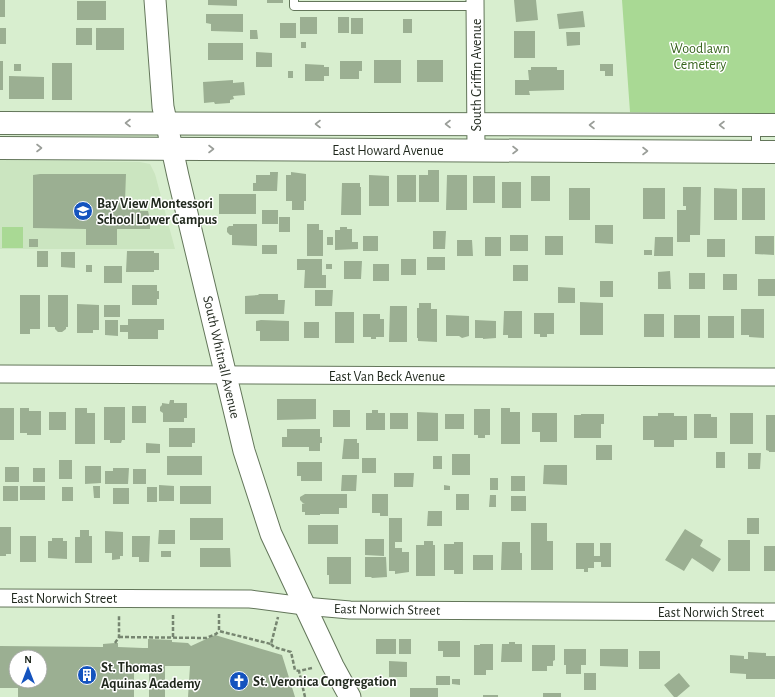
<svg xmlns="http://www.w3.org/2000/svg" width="775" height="697" viewBox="0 0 775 697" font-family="'Alegreya Sans',sans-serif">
  <rect width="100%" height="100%" fill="#d8eecf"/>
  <path fill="#cbe5c0" d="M0,160L140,162L150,164L155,174L175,249H0Z"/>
  <path fill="#a9d994" d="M622,0H775V113L630,112Z
    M2,227H23V248H2Z"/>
  <path fill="#9baf92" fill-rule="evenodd" d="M0,0H5V17H0Z
    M208,0H237V6L208,5Z
    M267,0H283V3H267Z
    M514,0H536L538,20L516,22Z
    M77,1H106V20H77Z
    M583,11L585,27L559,29L557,14Z
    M206,14H243V32L211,31V24L206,23Z
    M300,17H317V34H300Z
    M338,17H349V33H338Z
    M351,18H363V34H351Z
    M403,19H412V33H403Z
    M280,23H296V38H280Z
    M0,28H6V44H0Z
    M76,28H92V45H76Z
    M96,28H124V50H96Z
    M250,30H257L258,39H250Z
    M514,31H535V58H514Z
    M566,32H580V45L567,46Z
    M301,42H306V48H301Z
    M208,43H243V60H208Z
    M256,52L272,53V67H256Z
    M374,60H401V83H374Z
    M417,60H443V82H417Z
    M0,61H3V90H0Z
    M340,61H362V71H359V79H340Z
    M52,63H72V100H52Z
    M14,64H21V71H14Z
    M305,64L324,65V67H329V76H324V81H305Z
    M600,64H613V76H605V71H600Z
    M531,67H557V70H564V90L529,91L530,95H515V80H529L528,70H531Z
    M288,71H293V78H288Z
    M9,76L44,77V99H9Z
    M233,80V83L244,82L245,95L233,96L234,99L230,100V103L215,104L214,102L204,103L203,82Z
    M428,170H439V202H419V175H428Z
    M270,172H278L277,191H253V183H256V175H270Z
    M291,172L306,174V201H304V210H292V201H286V175H291Z
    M40,174H126L125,201H135V209H140V211H148L150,220V229H117V245H86V229L33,228V175Z
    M369,175L389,176V206H369Z
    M397,175H416V202H397Z
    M447,175H467V210H446Z
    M473,176H495V203H473Z
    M531,176H550V201H531Z
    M502,182H521V208H502Z
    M342,183H360V187H361V215H341Z
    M683,187H701L700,235H690V242H677V210H686V206H683Z
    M569,188H590V220H569Z
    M643,188H665V219H643Z
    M714,188L737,189V220H714Z
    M742,188H765V220H742Z
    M219,194H256V214H219Z
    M262,210H278V224H262Z
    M279,217H290V232H279Z
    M233,224H257V246L232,245V235H230L227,232V228L229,226H233Z
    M307,224H319V230H323V256H307Z
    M595,225H613V244L595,243Z
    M340,227H347V229H352V242H358V249L335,250V230H340Z
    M433,231H446L445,249H433Z
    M510,235H528V251H510Z
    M363,236H378V251H363Z
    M545,236H563V255H545Z
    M755,236H774V255L755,254Z
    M327,237H333V245H327Z
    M485,237H501V256H485Z
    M655,237H673V256H654Z
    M29,239H38V247H29Z
    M707,239H725V257H707Z
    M457,240H472L473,256H457Z
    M262,245H277V254H262Z
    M644,250H652V255H644Z
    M37,251H48V267H37Z
    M127,251H154V253H159V270H154V272H126Z
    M61,252H75V268L61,267Z
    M427,257H445V270H427Z
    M297,259H322V275H326V288H304L305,270H297Z
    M401,259H416V275H401Z
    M344,261H362L361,279H344Z
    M326,264H332V269H326Z
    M373,264H389V281H373Z
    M86,265H92V272H86Z
    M513,265H528V281H513Z
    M104,266H122V283H104Z
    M670,271L671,289H658V272Z
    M689,273H705V289H689Z
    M723,274H737V290H723Z
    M758,279H775V296H758Z
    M600,281H613V297H600Z
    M132,285H157V291H159V299H157V305H132Z
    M558,287L575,288V303H558Z
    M315,290H333L332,306H315Z
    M259,294H278V300H285L284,314H245V296L258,295Z
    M20,295H40V329H30V334H20Z
    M48,295H68V327H66V329L62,332H58L55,329V327H48Z
    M580,302L603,303V335H580Z
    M419,303H431V309H437V342L418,341V338H417V308H419Z
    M77,304L99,305V330H93V333H77Z
    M104,305H120V317H104Z
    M390,306H407V342H389Z
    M741,309H764V338L749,337V335H741Z
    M504,311H522V338H508V335H503Z
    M335,312H354V343H335Z
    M534,313H554V334H547V337H540V334H534Z
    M363,314H380V319H384V337H376V339H371V337H363Z
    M644,314H664V337H644Z
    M446,315L469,316V336L462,338L459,336H446Z
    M674,315H700V338H674Z
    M708,316H734V338H708Z
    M128,319H164V330H158V339H128V332H120V325H128Z
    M105,320H118V336L105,335Z
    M261,320L289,321V341H260V331H256V321Z
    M475,320L496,321V338L483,339V338H475Z
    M304,322H319V338H304Z
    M277,399H316V419L277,420Z
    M170,400H174V403H187V418H184V422H163V413L160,411V407L162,405V403L169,404Z
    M132,406H146V423H132Z
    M104,407H125V440H122L121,443H110V440H104Z
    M0,408H14V440H0Z
    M20,408H29V411H41V435H27V433H20Z
    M75,408H87V413H95V444H75Z
    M501,408H510V412H520V444H501Z
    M474,409H490V435H485V438H478V435H474Z
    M333,410H350V427H333Z
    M372,410H378V413H385V430H366V413H372Z
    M49,412H66V430H49Z
    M417,412L438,413V441H417Z
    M390,413H408V429H390Z
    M532,413H557V442H540V432H532Z
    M658,413H674V416H687V440H674V447H654V440H643V416H658Z
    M730,413H753V444H730Z
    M445,414H464V429H445Z
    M581,414H604V424H601V438H574V415H581Z
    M694,414H711V417H717V438H694Z
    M766,415H775V452H769V451L766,450Z
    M169,428H195V443H192V447H169Z
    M287,429H320V437H322V443H320V451H309V447H282V437H287Z
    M344,439H357V443H359V459H342Z
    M146,443L160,444V453H146Z
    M596,445H612V460H596Z
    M716,452H725V468H716Z
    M748,453H761L760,469H748Z
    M452,454H470V475H452Z
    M167,456H202V475H167Z
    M433,456H442V469H433Z
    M362,458H376V473H362Z
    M59,460H72V479H59Z
    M297,462H322V481H301V476H297Z
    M544,465H567V485L543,484Z
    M85,466H101V483L85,484Z
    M5,467H19V482H5Z
    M33,468H45V482H33Z
    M113,468H129L128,484H105V471H113Z
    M133,469H146V484H133Z
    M394,473H414L413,487H394Z
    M342,475H357L356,491H341Z
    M511,476H525V491H511Z
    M490,478H498V490H490Z
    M159,485L174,486V501H159Z
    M444,485L450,486V490H444Z
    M3,486H18V501H3Z
    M20,486H45V500H20Z
    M93,486H100V498H94Z
    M180,486H211V504H180Z
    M62,487H73V501H62Z
    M147,487H157V502H147Z
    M113,488H129V504H113Z
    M305,494H347V508H339V514H320V515H305V512H302V504L305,503H303L300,500V497Z
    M372,494H388V516H380V513H372Z
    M456,494H469V510H456Z
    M490,495H496V507H489Z
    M511,496H526V511H511Z
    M428,511H442V526H427Z
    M190,518H223V540H190Z
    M389,518H402V542H395V548H402V552H409V572L395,574V571H389Z
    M747,518H759V534H747Z
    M531,523H547V541H553V570H531Z
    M308,525H338V544H308Z
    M0,527H11V554H6V556H0Z
    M685,529L703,540L700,546L721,559L713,572L692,558L684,571L665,560Z
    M80,530H89V536H92V563H75V537H80Z
    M159,530H175V544H158Z
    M105,531L123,532V556H120V559L112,560V553H105Z
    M20,536H36V562H20Z
    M132,536H150L149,562H139V557H132Z
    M52,538H63V541H67V559L48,558V541H52Z
    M365,539H384V556L365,555Z
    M728,540H750V571H728Z
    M424,541H433V545H435V576H416V545H424Z
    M454,542H463V574H454V570H444V544H454Z
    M502,542H520V553H522V570H501Z
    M576,543H594V556H600V543H611V567H601V562H594V568H588V572H584V569H576Z
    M764,546H775V571H764Z
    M200,548H230L231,567H200Z
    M161,551H171V557H161Z
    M473,555H493V570H473Z
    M327,557H351V584H329V575H327Z
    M365,557H386L387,577L372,578L371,577H365Z
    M215,635L282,655L295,697H188L190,666H165V697H149V671H145V670H134V697H18V688H0V646L103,647V644L115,643H118V647L143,648H148V639L172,640V642L188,643L191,646ZM16,657H40V681H16Z
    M376,639H396V654H376Z
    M399,639H411V654H399Z
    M438,641H460V657H443V651H438Z
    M509,642H515V644H522V662H501L502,644H509Z
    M480,644H493V670H486V675H474V645H480Z
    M532,645H555V660L553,661V666H547V671H532Z
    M564,649H586V665H581V674H566V665H564Z
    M600,649H628V667L600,666Z
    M639,651H660V669H639Z
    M748,652L766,653V656H775V679H746V674L730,673V655L744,656V659H748Z
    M389,661L407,662V677H389Z
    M584,673H596V690H584Z
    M679,673L690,686L677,697H674L664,685Z
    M436,676H450V685H436Z
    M452,679H460V685L452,684Z
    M410,688H438V697H410Z
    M543,693H561V697H543Z
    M483,695H498V697H483Z"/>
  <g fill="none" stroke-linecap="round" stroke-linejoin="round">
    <defs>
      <path id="service" d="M294,0V6H476
        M756,151V125"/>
      <path id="minor" d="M475,0L476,150
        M0,374L775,377
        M0,598L250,599L304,606L350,610L775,612"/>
      <path id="tertiary" d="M155,0L163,107L178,176L244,451L271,534L333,666L350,697"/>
      <path id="secondary" d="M0,123L775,125
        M0,148L775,152"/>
    </defs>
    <use href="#service" stroke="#63765a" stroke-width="10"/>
    <use href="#minor" stroke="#63765a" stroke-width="19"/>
    <use href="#tertiary" stroke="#63765a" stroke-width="23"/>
    <use href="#secondary" stroke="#63765a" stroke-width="24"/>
    <path stroke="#768570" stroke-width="2.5" stroke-dasharray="4 2" stroke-linecap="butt" d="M219,614V631L271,644L278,617
      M173,615V637
      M119,637L206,638L216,634L219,631
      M115,643L119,637V615
      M271,644L274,647L291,652L295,670L299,671
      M305,697L299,671L312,668"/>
    <use href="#service" stroke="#fff" stroke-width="8"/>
    <use href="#minor" stroke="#fff" stroke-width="17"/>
    <use href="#tertiary" stroke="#fff" stroke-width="21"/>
    <use href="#secondary" stroke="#fff" stroke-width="22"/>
  </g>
  <defs><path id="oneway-chevron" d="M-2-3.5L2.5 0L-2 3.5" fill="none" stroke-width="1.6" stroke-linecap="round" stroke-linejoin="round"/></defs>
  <g stroke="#9a9e99">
    <use href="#oneway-chevron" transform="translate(128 123) rotate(180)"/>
    <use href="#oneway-chevron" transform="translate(318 124) rotate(-180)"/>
    <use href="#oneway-chevron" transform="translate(448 124) rotate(-180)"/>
    <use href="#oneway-chevron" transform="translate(592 125) rotate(-180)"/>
    <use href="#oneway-chevron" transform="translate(722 125) rotate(-180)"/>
    <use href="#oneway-chevron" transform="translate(39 148)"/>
    <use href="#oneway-chevron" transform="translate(211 149)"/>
    <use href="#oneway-chevron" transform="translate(515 150)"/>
    <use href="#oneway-chevron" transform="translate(645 151)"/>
  </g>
  <defs>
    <symbol id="school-disc" viewBox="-11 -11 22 22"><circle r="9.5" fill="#1453be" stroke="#fff"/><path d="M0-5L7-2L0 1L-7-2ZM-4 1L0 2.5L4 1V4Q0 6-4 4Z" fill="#fff"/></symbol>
    <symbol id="building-disc" viewBox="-11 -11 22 22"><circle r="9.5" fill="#1453be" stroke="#fff"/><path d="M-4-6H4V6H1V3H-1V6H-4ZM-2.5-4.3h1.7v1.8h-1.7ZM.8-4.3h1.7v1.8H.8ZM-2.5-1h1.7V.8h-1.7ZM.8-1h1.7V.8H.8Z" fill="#fff"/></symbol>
    <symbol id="church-disc" viewBox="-11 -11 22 22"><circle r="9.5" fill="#1453be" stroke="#fff"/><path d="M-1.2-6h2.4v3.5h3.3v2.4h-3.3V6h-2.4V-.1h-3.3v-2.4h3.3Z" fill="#fff"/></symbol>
  </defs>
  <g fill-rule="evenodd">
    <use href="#school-disc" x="72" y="200" width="22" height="22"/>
    <use href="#building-disc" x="76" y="664" width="22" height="22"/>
    <use href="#church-disc" x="228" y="670" width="22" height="22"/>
  </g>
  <g text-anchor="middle" stroke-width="3" stroke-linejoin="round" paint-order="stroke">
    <g font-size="14" fill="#37641d" stroke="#fff">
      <text x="700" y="53">Woodlawn<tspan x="700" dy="16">Cemetery</tspan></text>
    </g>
    <g font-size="14" fill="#1f271c" stroke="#fff">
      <text transform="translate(476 75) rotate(-90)" y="5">South Griffin Avenue</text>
      <text x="388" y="155">East Howard Avenue</text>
      <text transform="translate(222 357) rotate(77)" y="5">South Whitnall Avenue</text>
      <text x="387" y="381">East Van Beck Avenue</text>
      <text x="64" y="603">East Norwich Street</text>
      <text transform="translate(387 609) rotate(1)" y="5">East Norwich Street</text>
      <text x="711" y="617">East Norwich Street</text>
    </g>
    <g font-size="14" font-weight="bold" fill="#1f271c" stroke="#fff" text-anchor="start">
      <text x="97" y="208">Bay View Montessori<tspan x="97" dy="16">School Lower Campus</tspan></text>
      <text x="101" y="672">St. Thomas<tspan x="101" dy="16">Aquinas Academy</tspan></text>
      <text x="253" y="686">St. Veronica Congregation</text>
    </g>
  </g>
  <g transform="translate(28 669)"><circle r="19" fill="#ffffff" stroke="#a5a9a4"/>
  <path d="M0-3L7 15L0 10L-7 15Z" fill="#1453be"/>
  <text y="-6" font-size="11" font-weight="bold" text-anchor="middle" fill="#1f271c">N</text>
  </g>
</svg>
